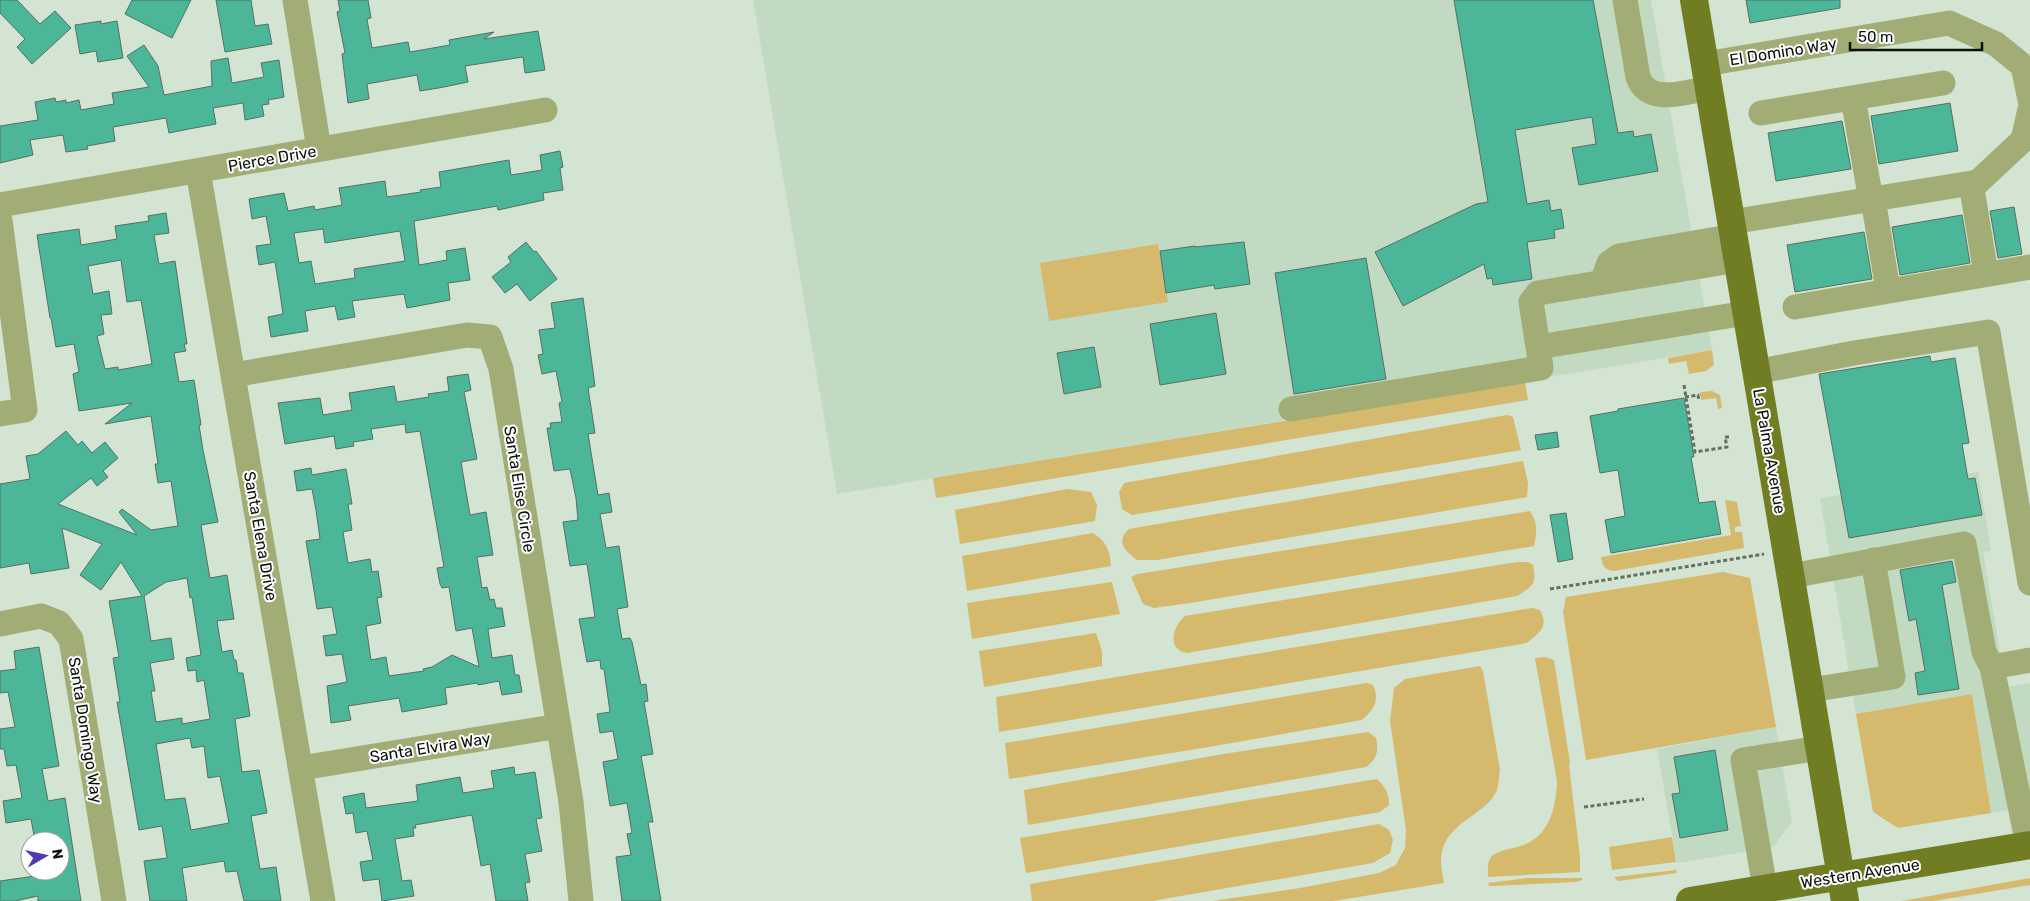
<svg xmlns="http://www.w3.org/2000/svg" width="2030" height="901" viewBox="0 0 2030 901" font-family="Rubik,sans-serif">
  <rect width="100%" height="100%" fill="#d3e5d2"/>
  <path fill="#c2dac1" d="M753,0H1651L1712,350L837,494Z
    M1978,472L1991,551L1983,552L2006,687L2030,683V807L1991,813L1972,695L1856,714L1820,498Z
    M1776,727L1792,822L1773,847L1677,863L1657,749Z"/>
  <path fill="#d5b96d" d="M1158,244L1168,302L1049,321L1040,263Z
    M1712,350L1714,365L1706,371L1689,374L1686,361L1669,364L1668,358Z
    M1525,382L1528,400L936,498L933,478Z
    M1712,391L1720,395L1722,408L1718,409L1716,398L1701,400L1700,392Z
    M1507,415L1513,417L1521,450L1132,515L1122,509L1119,492L1124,483Z
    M1523,461L1528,483L1527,497L1157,560H1137C1125,551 1115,542 1129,529Z
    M1067,489L1091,492L1097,505L1095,521L960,544L955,510Z
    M1725,500L1737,502L1741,526L1735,527V532H1742L1744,548L1614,571C1605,570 1602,566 1601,557L1731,535Z
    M1530,511C1538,523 1537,532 1534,546L1190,603L1154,608L1143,604L1131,577L1138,574Z
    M1093,533C1107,542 1110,551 1111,566L967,591L962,556Z
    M1517,562H1528L1533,565C1537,584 1533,586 1517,596L1187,653C1166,649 1173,626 1185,616Z
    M1723,572L1750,578L1776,727L1586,760L1563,612L1566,597Z
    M1112,582L1120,614L972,639L967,603Z
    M1532,608L1540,610C1549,627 1540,632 1527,643L999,732L996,697Z
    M1096,633L1102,651V666L984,687L979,651Z
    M1545,657L1554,660L1570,763L1569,765L1580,857V872L1488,877C1488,870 1487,859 1493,855C1502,849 1517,848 1526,844C1551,833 1556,805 1557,781L1535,658Z
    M1480,666L1483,671L1500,770C1499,775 1499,781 1498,786C1492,813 1453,818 1443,848C1439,859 1442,872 1444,883L1334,901H1213L1300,888L1379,873L1396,865L1405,848L1406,830L1390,721L1394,688L1405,679Z
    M1367,683L1373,685C1380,701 1374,709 1362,720L1209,747L1009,779L1005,743Z
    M1972,694L1991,813L1898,828L1873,812L1856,714Z
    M1368,732L1376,738C1379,751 1377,759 1366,767L1028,825L1024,790L1217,755Z
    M1377,779C1386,788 1389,793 1389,805L1380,812L1026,873L1020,838Z
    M1379,824L1389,830L1393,840L1390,853L1373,863L1152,901H1032L1030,884Z
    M1672,837L1676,862L1612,870L1609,847Z
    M1676,870L1677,873L1618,881L1614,877Z
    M1527,878H1582V880L1576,882L1493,886H1489L1488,883Z
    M2030,878V885L1934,901H1902Z"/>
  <path fill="#4cb699" stroke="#556f66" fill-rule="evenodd" d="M0,0H17L40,24L55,11L71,28L32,64L17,47L25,39L0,13Z
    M132,0H191L172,38L125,14Z
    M216,0H251L255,26L268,24L272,44L225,52Z
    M338,0H368L371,18L367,19L372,48L408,42L410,52L450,45L449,40L494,32L484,39L538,31L545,70L525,73L523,57L465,66L468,82L439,88L420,91L417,75L367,84L369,99L348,103L342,54L345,53L337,12L340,11Z
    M1454,0H1593L1618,133L1633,131L1634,137L1651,134L1658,171L1579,185L1572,148L1596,144L1592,117L1515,130L1527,204L1549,200L1551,211L1561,209L1564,228L1554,230L1555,238L1527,242L1532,279L1493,285L1492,278L1487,279L1484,264L1403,306L1375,252L1476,204L1488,202Z
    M1746,0H1840V8L1750,23Z
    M101,21V24L117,21L123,58L98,62L96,51L80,54L75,25Z
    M144,45L158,66L164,95L212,86L211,61L228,58L232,83L264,77L261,63L279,60L284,97L268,100L269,104L262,105L264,116L245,120L243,103L213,108L216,124L189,129L169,133L166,118L113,127L115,141L87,146L88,149L66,152L63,135L30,140L33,155L0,163V126L38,120L35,102L55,98L56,102L66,100V103L79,100L81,110L114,104L112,93L149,87L127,56Z
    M1950,103L1958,151L1879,164L1871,116Z
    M1842,121L1851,169L1776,181L1768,133Z
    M560,151L563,167L560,168L563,190L543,193L544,200L498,210L497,206L414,221L419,265L447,260L446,251L465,248L470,280L448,283L450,300L407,308L404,294L352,301L355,317L338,320L335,306L305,311L308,331L271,337L268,317L283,314L280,293L275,262L259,265L256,246L271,244L266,216L252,219L249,199L284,193L288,211L314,206L315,210L342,205L339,188L385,181L387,197L421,192L420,190L441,187L439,172L509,160L511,175L542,170L540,155ZM323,229L325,243L400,231L405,261L354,269L355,278L315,284L311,261L299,263L294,233Z
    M2014,207L2022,254L1998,258L1990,211Z
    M166,213L169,233L154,235L159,264L175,261L187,344H184L186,351L174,353L179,382L194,380L201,425H199L203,450L218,522L201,525L206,555L210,578L227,575L234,619L217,621L222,652L232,650L234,660H236L238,673H243L250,716L235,719L242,772L259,770L267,813L251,816L260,869L276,867L281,901H244L237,871L226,872L224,861L182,868L187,901H150L144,861L167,858L162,826L139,830L117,702H120L113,658L119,657L109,601L142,596L121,562L101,590L80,575L102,544L62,528L69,568L31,574L29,563L0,568V484L30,479L26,456L38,454L66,431L78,445L82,441L92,453L105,442L118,458L103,471L108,477L97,486L91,478L58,504L137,535L119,512L122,509L151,530L178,526L171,481L158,483L155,464H158L151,416L105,424L132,403L79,411L73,374L79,372L74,344L56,347L51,318H50L37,235L79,229L81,245L117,239L115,226L149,221L148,216ZM121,260L127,302L141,300L152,364L118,370V367L105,369L97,336L104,334L101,315L112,314L109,291L93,294L88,266ZM187,578L190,598L192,597L201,655L186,658L188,671L196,670L197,682L204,680L210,719L182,724V718L156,722L151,691H155L150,663L174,659L171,638L151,641L144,596L166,582ZM190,738L192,748L204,746L208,778L220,776L229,823L191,830L185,798L165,800L156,744Z
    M1962,215L1970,263L1900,275L1892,227Z
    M1864,232L1872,279L1795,292L1787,245Z
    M526,242L534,252L536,251L557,279L530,301L517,284L505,293L492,277L511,262L508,257Z
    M1244,242L1250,284L1215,289L1214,285L1166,293L1160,251L1195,246V247Z
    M1366,258L1386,379L1294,394L1275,273Z
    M583,298L595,386L588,388L595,433L588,434L598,495L609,493L612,512L600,514L606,548L619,546L628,607L617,609L622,639L630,638L632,642L641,685L646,684L648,701L644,702L653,754L641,756L653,822H648L661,901H622L616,857L631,855L627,834L632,833L627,803L610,806L603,762L618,759L613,731L600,733L597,714L610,712L604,669H601L600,660L587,662L579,619L595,617L587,564L570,566L563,522L578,520L576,498L570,469L554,471L547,428H551L550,423L562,422L559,403L562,402L556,371L542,374L538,355L543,354L539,330L555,328L551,303Z
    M1216,313L1226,374L1160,385L1150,324Z
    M1094,347L1101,387L1064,394L1057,353Z
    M1930,356L1931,362L1955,358L1969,443L1962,444L1968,479L1975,478L1982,515L1849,538L1819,374Z
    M468,374L471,390L464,392L477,459L461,462L470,515L486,512L493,555L477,557L482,588L487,587L490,600L494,599L496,608H502L505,626L488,629L492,658L512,655L515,675H519L522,692L502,695L499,681L478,685L477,683L445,688L447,704L402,712L399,698L348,706L351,720L331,723L327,686L347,682L342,654L326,656L323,636L337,634L332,607L317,609L306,541L320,539L316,510L312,489L297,491L294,471L311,468L312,475L346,469L352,504H348L352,530L343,532L348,563L370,559L372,572L378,571L382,597L377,598L381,623L366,626L371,660L386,657L389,676L424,671L423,669L432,667L452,655L479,667L472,628L456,631L449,587L442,588L440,584L437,568L444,567L420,431L406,433L405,424L371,429L373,439L353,442L354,446L336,449L334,436L285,444L278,403L320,398L323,415L352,410L349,393L394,386L397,402L429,397L428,394L449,391L447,377Z
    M1684,398L1694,457H1691L1699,503L1715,501L1721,534L1611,553L1605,520L1625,516L1618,470L1600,473L1590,416L1618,411V409Z
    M1557,432L1559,447L1538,450L1535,435Z
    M1566,513L1573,559L1558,562L1550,515Z
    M1952,561L1956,582L1942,585L1959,689L1918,695L1915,673L1925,671L1916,619L1909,621L1900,570Z
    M39,647L59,766L42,769L48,801L65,798L81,901H38V896L15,901H0V881L42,875V871H60V841H35L31,819L6,823L3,801L22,798L16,765L7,766L4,749H0V729L15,727L8,692L0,693V671L16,669L14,651Z
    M1715,750L1728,830L1680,838L1672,794L1680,793L1674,757Z
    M514,767L515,775L535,772L542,818L536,819L542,851L525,854L530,882L525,883L528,901H496L490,864L481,866L472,815L415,825L416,828H413L414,836L395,839L402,881L411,880L414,896L382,901L379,879L363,881L360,862L373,860L367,831L356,833L353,813L346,814L343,797L364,793L366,808L418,801L416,785L460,777L463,793L494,788L491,771Z"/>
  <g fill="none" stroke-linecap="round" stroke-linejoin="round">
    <path stroke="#647064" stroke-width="3" stroke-dasharray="4 2.5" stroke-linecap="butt" d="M1684,385L1695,452L1727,447L1725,437H1729
      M1685,397L1698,395L1699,401
      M1550,589L1764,554
      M1584,807L1644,799"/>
    <path stroke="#a2ac75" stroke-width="25" d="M295,0L319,149
      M1625,0L1638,77C1648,106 1686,92 1709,88
      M1705,64L1949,23L1996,44L2023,66L2030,100
      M1853,98L1871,200
      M1761,113L1943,83
      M198,171L323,901
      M1971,183L1986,274
      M1873,199L1888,290
      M0,205L545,110
      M0,220L25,410L0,414
      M1731,222L1978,182L2023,140L2030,109
      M1602,282L1609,263L1619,256L1734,236
      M1795,307L2030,267
      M1538,347L1531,302L1538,293L1738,260
      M1756,372L1854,353L1988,332L2030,583
      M233,375L467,335L490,337L501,369L571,802L581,901
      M1291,409L1541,368L1538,347L1746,313
      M1791,576L1964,544L1984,652L1992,667
      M0,624L41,616L59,623L71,639L114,901
      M1810,690L1893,677L1873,560
      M301,768L559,726
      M2028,845L1992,667L2030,660
      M1765,888L1743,760L1820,748"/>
    <path stroke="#717d22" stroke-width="28" d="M1694,0L1845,901
      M1690,901L2030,845"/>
  </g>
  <g text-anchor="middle" stroke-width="4" stroke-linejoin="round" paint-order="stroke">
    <g font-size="16" fill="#091009" stroke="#fff">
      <text transform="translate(1783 51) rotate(-9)" y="6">El Domino Way</text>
      <text transform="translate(272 158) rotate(-10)" y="6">Pierce Drive</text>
      <text transform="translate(1770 451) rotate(80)" y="6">La Palma Avenue</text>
      <text transform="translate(520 489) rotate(81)" y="6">Santa Elise Circle</text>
      <text transform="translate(261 536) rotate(80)" y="6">Santa Elena Drive</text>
      <text transform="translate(86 730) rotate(81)" y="6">Santa Domingo Way</text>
      <text transform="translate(430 747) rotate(-9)" y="6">Santa Elvira Way</text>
      <text transform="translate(1860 873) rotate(-9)" y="6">Western Avenue</text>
    </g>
  </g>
  <g transform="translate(45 856) rotate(81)"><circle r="24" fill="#ffffff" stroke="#9d9f9d"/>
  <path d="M0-4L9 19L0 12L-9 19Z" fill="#4d3db4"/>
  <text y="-8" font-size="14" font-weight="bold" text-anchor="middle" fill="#091009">N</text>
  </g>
  <path d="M1850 42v8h132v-8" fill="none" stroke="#091009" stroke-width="2.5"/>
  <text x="1858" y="42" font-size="15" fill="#091009" stroke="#ffffff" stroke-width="4" paint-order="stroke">50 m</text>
</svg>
